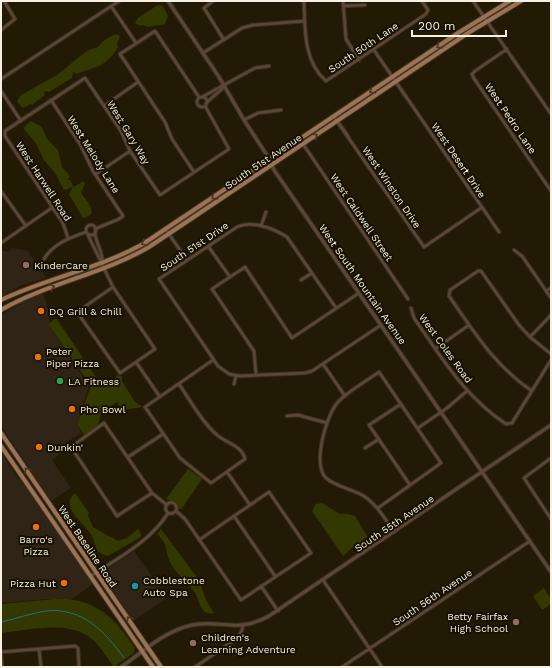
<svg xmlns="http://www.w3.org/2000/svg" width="552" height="668" viewBox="0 0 552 668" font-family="'Work Sans',sans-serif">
  <rect width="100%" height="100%" fill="#221a04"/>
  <path fill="#2f2415" d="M13,248L28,251L46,278L22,285L1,297V250L8,252Z
    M43,293L49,313V326L89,386L77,424L81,433L67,442L65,450L52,460L71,488L51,501L1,426V315L27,300Z
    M1,452L18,479L27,487L44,511L93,584L70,600L48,599L1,603Z
    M134,551L167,598L133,621L102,573Z"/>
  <path fill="#333700" d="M158,5L163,6L168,16L165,24L148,27L143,25H138L135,23L138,18Z
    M116,34L120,36L117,44L118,47C107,67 96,66 77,74L73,72L72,78L49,92L44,91L45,95L32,105L31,104L23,108L17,102L20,96C31,89 43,83 55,76C69,68 82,50 98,47C102,41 110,36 116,34Z
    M31,121L42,127L47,139L58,150L62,167L69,175V179H66L70,180L74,187L83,181L85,183L81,193C85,200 94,206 91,215L83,218L69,194L73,187L64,190L55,173L44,160L35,142L23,128Z
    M56,318L103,387L115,378L117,375L122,376V381L135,402L143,407L122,410L117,402L101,413L98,425L84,435L77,424L91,386L48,324Z
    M188,469L202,479L181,510L175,503L166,499Z
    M75,493L89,513L88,516L93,527L118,541L127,538L138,529L141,534V537L108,556L98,552C95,546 94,540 91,534C84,524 59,506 75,493Z
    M322,503L340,514H349L355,516L370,541L363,545L356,544L343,556L312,511L316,504Z
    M161,529L199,580L206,600L214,613C211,614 208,614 205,612C199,607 199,599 195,593C188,582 177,575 171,564C164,550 170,546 157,534Z
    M544,588L551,599V604L542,610L533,596Z
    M55,599C94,597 115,618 135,648L134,653L114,667C107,658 101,647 93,640C70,619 30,630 1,633V604Z"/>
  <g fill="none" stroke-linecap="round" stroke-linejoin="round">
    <path stroke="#296a86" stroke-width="1" d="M1,622C16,619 31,613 46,611C83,607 105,632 124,658
      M130,666L131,667"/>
    <defs>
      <path id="minor" d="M213,1L204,8L224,40
        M304,1C305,28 303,61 326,81L426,14L428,10L422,1
        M343,1L346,39L359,60
        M473,1L551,114
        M111,6L136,43
        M343,6L365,5
        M1,30L15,19L4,1
        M507,49L475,71L472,74L473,77L551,191
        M374,50L406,97
        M203,53L242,28L253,25L305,21
        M1,79L119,1
        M396,82L499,232
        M1,91L21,121
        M197 102a5 5 0 1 1 10 0a5 5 0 1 1-10 0Z
        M202,97L255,68L269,66
        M51,100L80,144L93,171L123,216L119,219L95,229
        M206,103L224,87
        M104,106L138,82
        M334,117L424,247L481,208
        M244,120L258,113L281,110
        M338,122L348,136
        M303,144L408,299
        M194,172L172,139L165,122L120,54L155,31L199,97
        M96,174L130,151
        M1,191L26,226
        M86 230a5 5 0 1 1 10 0a5 5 0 1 1-10 0Z
        M261,226L266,212
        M166,230L187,260
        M95,232C95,243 104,252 102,263
        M88,235L113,287L155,349L120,373L77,312L113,287
        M68,238L63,223L5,136V131L85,78L121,131L130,151L160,195L229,149L205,106
        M1,243L53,207
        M208,246L230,277
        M514,250L522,256L551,298
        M44,259C53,244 69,238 86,232
        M301,280L312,273
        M546,291L551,288
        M336,308L287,237C273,228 252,220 237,227L159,279L218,366L229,374L240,376L305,373L312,371L381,325
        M411,308L414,318C441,357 465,397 506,424L512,423L551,360
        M530,337L551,315
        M435,349L469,325
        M136,362L160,397
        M323,364L345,396
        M256,375L254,351L212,289L245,267L292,338L359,293
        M179,384C190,400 201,421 216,434C225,443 242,445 245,459L211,483L180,458L145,407L213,360
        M234,384L236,376
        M532,391C495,366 474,332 449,296L450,290L478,271H481L519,325L530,337L551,354
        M401,404L369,425L410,485
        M287,416L298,415L327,423
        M418,428L447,408L467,391
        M365,448L379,439
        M128,457L163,434
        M551,458L524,478L551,519
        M227,472L250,505
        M152,493L117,516L71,447L104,423L152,493L167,505
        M165.5 508a5.5 5.5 0 1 1 11 0a5.5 5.5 0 1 1-11 0Z
        M378,508L441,463L379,372C365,382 348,391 337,403C326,417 312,464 326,478C335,486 351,489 362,495C377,504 385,519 394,532
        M176,511L185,519L241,600L311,553L269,492L199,540
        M234,516L275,576
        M91,576C118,558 150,542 168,513
        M323,580L382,667
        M261,586L278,611
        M39,649L41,667
        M2,667L1,652L75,646L78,648L79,667
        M195,667L236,639L241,633L243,626
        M342,667L530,541"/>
      <path id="tertiary" d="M168,1L219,77L244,120L270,160L274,170L551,572
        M121,667C143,652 164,631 192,625C222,619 236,634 269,616L551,425"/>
      <path id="primary" d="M1,300C47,278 98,269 143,244L458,33L510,1
        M1,310C48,283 103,274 149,247L468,33L521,1
        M1,433L161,667
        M1,446L153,667"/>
    </defs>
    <use href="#minor" stroke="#3b341f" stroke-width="4.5"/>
    <use href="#tertiary" stroke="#3b341f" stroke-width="5"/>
    <use href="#primary" stroke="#3b341f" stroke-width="6"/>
    <use href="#minor" stroke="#5c463a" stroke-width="2.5"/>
    <use href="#tertiary" stroke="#5c463a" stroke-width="3"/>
    <use href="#primary" stroke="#9c7156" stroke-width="4"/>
  </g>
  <defs><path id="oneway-chevron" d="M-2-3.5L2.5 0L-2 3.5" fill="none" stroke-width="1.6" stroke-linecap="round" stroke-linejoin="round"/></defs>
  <g stroke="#4d3722">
    <use href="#oneway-chevron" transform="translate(439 46) rotate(146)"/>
    <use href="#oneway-chevron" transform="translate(372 91) rotate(146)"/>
    <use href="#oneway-chevron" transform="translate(315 136) rotate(-34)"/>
    <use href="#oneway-chevron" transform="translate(214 197) rotate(146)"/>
    <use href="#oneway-chevron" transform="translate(144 243) rotate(150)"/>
    <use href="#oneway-chevron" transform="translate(52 287) rotate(-19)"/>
    <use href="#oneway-chevron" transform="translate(27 470) rotate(-124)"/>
    <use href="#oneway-chevron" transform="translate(129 619) rotate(-124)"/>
  </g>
  <g fill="#8d6e63" stroke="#181100" stroke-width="1.5">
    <circle cx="26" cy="265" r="4"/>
    <circle cx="516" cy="622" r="4"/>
    <circle cx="193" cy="643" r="4"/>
  </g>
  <g fill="#e8710a" stroke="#181100" stroke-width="1.5">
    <circle cx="41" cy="311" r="4"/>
    <circle cx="38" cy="357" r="4"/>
    <circle cx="72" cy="409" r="4"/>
    <circle cx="39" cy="447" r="4"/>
    <circle cx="36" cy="527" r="4"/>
    <circle cx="64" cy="583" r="4"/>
  </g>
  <circle fill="#2e9e5b" stroke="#181100" stroke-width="1.5" cx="60" cy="381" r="4"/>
  <circle fill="#0f9aa8" stroke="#181100" stroke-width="1.5" cx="135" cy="586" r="4"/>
  <g text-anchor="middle" stroke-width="4" stroke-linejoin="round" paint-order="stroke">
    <g font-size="10" fill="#f6f1e3" stroke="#181100">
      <text transform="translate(363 47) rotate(-34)" y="4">South 50th Lane</text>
      <text transform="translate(511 118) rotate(56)" y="4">West Pedro Lane</text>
      <text transform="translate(129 132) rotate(59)" y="4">West Gary Way</text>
      <text transform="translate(94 154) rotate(58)" y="4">West Melody Lane</text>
      <text transform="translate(459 160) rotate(56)" y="4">West Desert Drive</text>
      <text transform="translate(263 161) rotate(-34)" y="4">South 51st Avenue</text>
      <text transform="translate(44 181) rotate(57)" y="4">West Harwell Road</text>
      <text transform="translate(392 187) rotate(56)" y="4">West Winston Drive</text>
      <text transform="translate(362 217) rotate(56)" y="4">West Caldwell Street</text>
      <text transform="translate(194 246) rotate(-34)" y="4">South 51st Drive</text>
      <text transform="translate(363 284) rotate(55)" y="4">West South Mountain Avenue</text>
      <text transform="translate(446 348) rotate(54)" y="4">West Coles Road</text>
      <text transform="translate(394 523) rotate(-34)" y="4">South 55th Avenue</text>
      <text transform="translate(88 546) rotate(56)" y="4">West Baseline Road</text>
      <text transform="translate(432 597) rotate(-34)" y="4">South 56th Avenue</text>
    </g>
    <g font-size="10" fill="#f6f1e3" stroke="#181100" text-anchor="start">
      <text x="34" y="269">KinderCare</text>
      <text x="49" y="315">DQ Grill &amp; Chill</text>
      <text x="46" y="355">Peter<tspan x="46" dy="12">Piper Pizza</tspan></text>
      <text x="68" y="385">LA Fitness</text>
      <text x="80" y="413">Pho Bowl</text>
      <text x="47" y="451">Dunkin'</text>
      <text x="36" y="543" text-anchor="middle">Barro's<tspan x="36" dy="12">Pizza</tspan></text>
      <text x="143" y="584">Cobblestone<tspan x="143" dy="12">Auto Spa</tspan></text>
      <text x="56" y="587" text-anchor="end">Pizza Hut</text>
      <text x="508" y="620" text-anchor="end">Betty Fairfax<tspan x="508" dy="12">High School</tspan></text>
      <text x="201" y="641">Children's<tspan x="201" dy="12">Learning Adventure</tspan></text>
    </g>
  </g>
  <rect width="552" height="668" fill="none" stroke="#f6f1e3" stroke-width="4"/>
  <path d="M412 30v6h94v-6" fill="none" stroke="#f6f1e3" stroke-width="2"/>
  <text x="418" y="30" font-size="12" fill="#f6f1e3" stroke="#181100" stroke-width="3" paint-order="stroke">200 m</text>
</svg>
